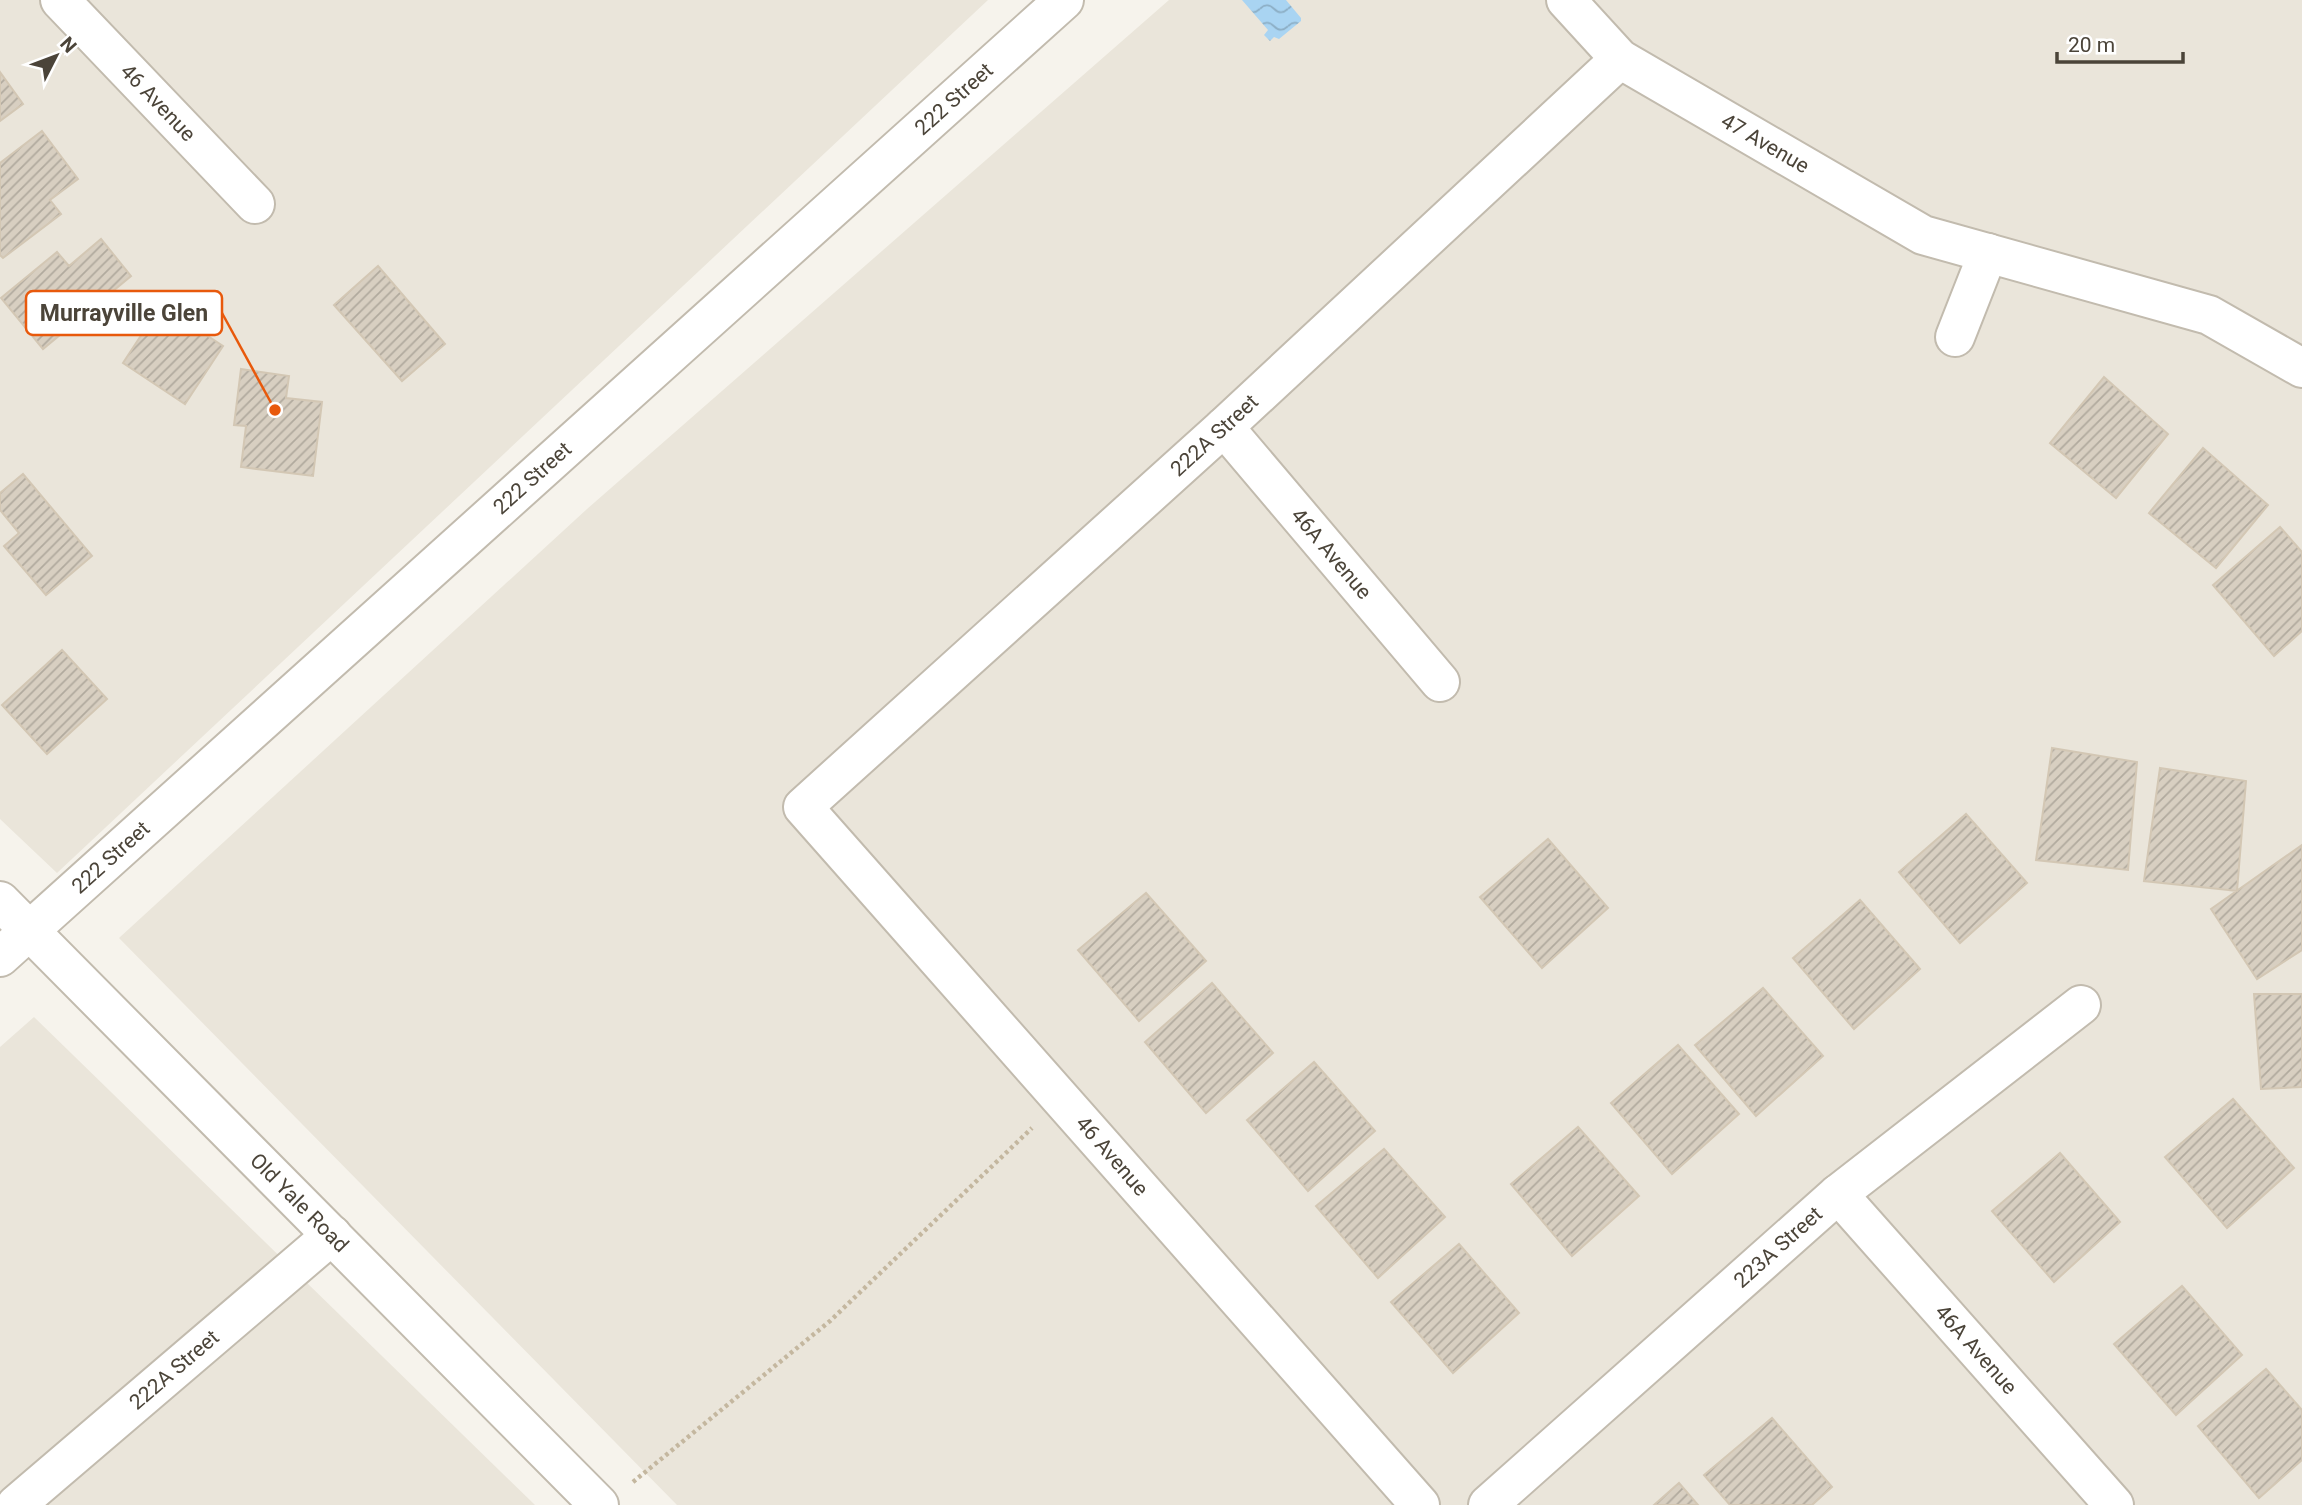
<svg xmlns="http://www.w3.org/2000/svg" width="2302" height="1505" viewBox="0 0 2302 1505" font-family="Roboto,sans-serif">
  <defs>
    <pattern id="water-waves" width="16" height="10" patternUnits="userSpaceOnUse" patternTransform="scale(1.75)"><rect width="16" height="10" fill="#a9d4f2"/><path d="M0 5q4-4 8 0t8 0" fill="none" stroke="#8caec5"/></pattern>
    <pattern id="building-hatch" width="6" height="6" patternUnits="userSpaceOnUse" patternTransform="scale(1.75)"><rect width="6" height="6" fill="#d8cfc1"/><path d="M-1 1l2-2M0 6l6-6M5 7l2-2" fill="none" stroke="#b1aa9e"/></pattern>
  </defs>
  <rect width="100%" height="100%" fill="#f6f3ec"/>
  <path fill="#eae5da" d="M0,0H988L57,873L0,819Z
    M1169,0H2302V1505H677L119,938L587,509Z
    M34,1017L535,1505H0V1047Z"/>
  <path fill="url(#water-waves)" d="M1242,0H1286L1301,18V21L1279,39L1274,37L1270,41L1264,35L1268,30Z"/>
  <path fill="url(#building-hatch)" stroke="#d3c7b4" stroke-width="2" d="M0,72L23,104L0,121Z
    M42,131L78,179L50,200L61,214L3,258L0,255V163Z
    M101,239L131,276L43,349L1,298L57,252L69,266Z
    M378,266L445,344L402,381L334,305Z
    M161,305L223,346L185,404L123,363Z
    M241,369L289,376L286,398L322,402L313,476L241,467L246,426L234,425Z
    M2104,377L2168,434L2116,498L2050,443Z
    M2203,448L2268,505L2216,568L2149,513Z
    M23,474L92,556L46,595L4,546L19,533L0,510V493Z
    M2280,527L2302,552V631L2274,656L2213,585Z
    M62,650L107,699L47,754L2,705Z
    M2052,748L2137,762L2128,870L2036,860Z
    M2160,768L2246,781L2237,891L2144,881Z
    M1966,814L2027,883L1960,943L1899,872Z
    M1548,839L1608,908L1542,968L1480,897Z
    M2302,845V950L2257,979L2211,909Z
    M1146,893L1206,961L1139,1021L1078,950Z
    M1860,900L1920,969L1854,1029L1793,958Z
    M1212,983L1273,1053L1206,1113L1145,1042Z
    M1763,988L1823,1056L1756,1116L1695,1045Z
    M2254,994H2302V1087L2261,1089Z
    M1678,1045L1739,1114L1672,1174L1611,1103Z
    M1314,1062L1375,1131L1308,1191L1247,1120Z
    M2233,1099L2294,1168L2227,1228L2165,1157Z
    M1578,1127L1639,1196L1572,1256L1511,1184Z
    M1384,1149L1445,1217L1378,1278L1316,1206Z
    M2060,1153L2120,1222L2054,1282L1992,1211Z
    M1459,1244L1519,1313L1453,1373L1391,1302Z
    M2182,1286L2242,1355L2176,1415L2114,1344Z
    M2266,1369L2302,1410V1460L2259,1498L2198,1426Z
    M1772,1418L1832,1487L1812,1505H1730L1704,1475Z
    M1679,1483L1698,1505H1654Z"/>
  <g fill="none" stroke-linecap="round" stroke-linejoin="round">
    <defs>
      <g id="minor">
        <path id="s1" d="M60,0L255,204"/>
        <path id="s2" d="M1566,0L1620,59L1923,235L2209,315L2302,368"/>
        <path d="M1955,337L1988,253"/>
        <path id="s3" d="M1224,427L1440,682"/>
        <path id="s4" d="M1838,1194L2114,1505"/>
        <path id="s5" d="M16,1505L332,1235"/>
        <path id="s6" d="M1420,1505L803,807L1224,427L1620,59"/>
        <path id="s7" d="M1488,1505L1838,1194L2081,1005"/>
      </g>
      <g id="tertiary">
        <path id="s8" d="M0,901L599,1505"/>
        <path id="s9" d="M0,957L1064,0"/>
      </g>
    </defs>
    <use href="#minor" stroke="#c2bbae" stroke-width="42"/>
    <use href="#tertiary" stroke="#c2bbae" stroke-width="42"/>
    <path stroke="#c4b79f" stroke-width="4.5" stroke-dasharray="3.5 3.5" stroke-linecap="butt" d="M633,1482L830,1321L1032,1128"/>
    <use href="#minor" stroke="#fff" stroke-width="38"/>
    <use href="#tertiary" stroke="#fff" stroke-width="38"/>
  </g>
  <g text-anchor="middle" stroke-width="6" stroke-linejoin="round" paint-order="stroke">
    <g font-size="21" fill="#4b4439" stroke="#fff">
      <text dy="7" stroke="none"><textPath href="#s9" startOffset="1283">222 Street</textPath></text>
      <text dy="7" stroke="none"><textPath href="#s1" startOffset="142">46 Avenue</textPath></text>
      <text dy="7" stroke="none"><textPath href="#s2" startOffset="248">47 Avenue</textPath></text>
      <text dy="7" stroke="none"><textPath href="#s6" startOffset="1486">222A Street</textPath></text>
      <text dy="7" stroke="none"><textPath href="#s9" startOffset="716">222 Street</textPath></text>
      <text dy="7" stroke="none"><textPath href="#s3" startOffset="166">46A Avenue</textPath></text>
      <text dy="7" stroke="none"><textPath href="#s9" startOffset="149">222 Street</textPath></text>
      <text transform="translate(1112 1156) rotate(49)" y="7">46 Avenue</text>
      <text dy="7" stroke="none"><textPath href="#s8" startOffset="425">Old Yale Road</textPath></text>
      <text dy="7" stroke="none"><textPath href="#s7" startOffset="388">223A Street</textPath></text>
      <text dy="7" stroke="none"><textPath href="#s4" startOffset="208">46A Avenue</textPath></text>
      <text dy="7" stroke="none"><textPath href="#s5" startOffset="208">222A Street</textPath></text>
    </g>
  </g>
  <path fill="none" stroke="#e8590c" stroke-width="2.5" d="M275 410L222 313"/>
  <circle fill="#e8590c" stroke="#fff" stroke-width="2.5" cx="275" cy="410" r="7"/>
  <rect fill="#fff" stroke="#e8590c" stroke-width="2.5" x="26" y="291" width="196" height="44" rx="7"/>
  <g font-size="23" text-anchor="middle" font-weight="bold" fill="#4b4439">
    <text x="124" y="321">Murrayville Glen</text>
  </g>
  <g transform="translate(56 56) rotate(48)" stroke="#ffffff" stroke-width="5" paint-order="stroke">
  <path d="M0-5L12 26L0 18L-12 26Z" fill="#4b4439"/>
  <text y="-10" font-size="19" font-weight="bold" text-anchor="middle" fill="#4b4439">N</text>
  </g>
  <path d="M2057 52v10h126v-10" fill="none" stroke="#4b4439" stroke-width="3.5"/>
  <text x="2068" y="52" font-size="21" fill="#4b4439" stroke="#ffffff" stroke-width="5" paint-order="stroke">20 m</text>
</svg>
